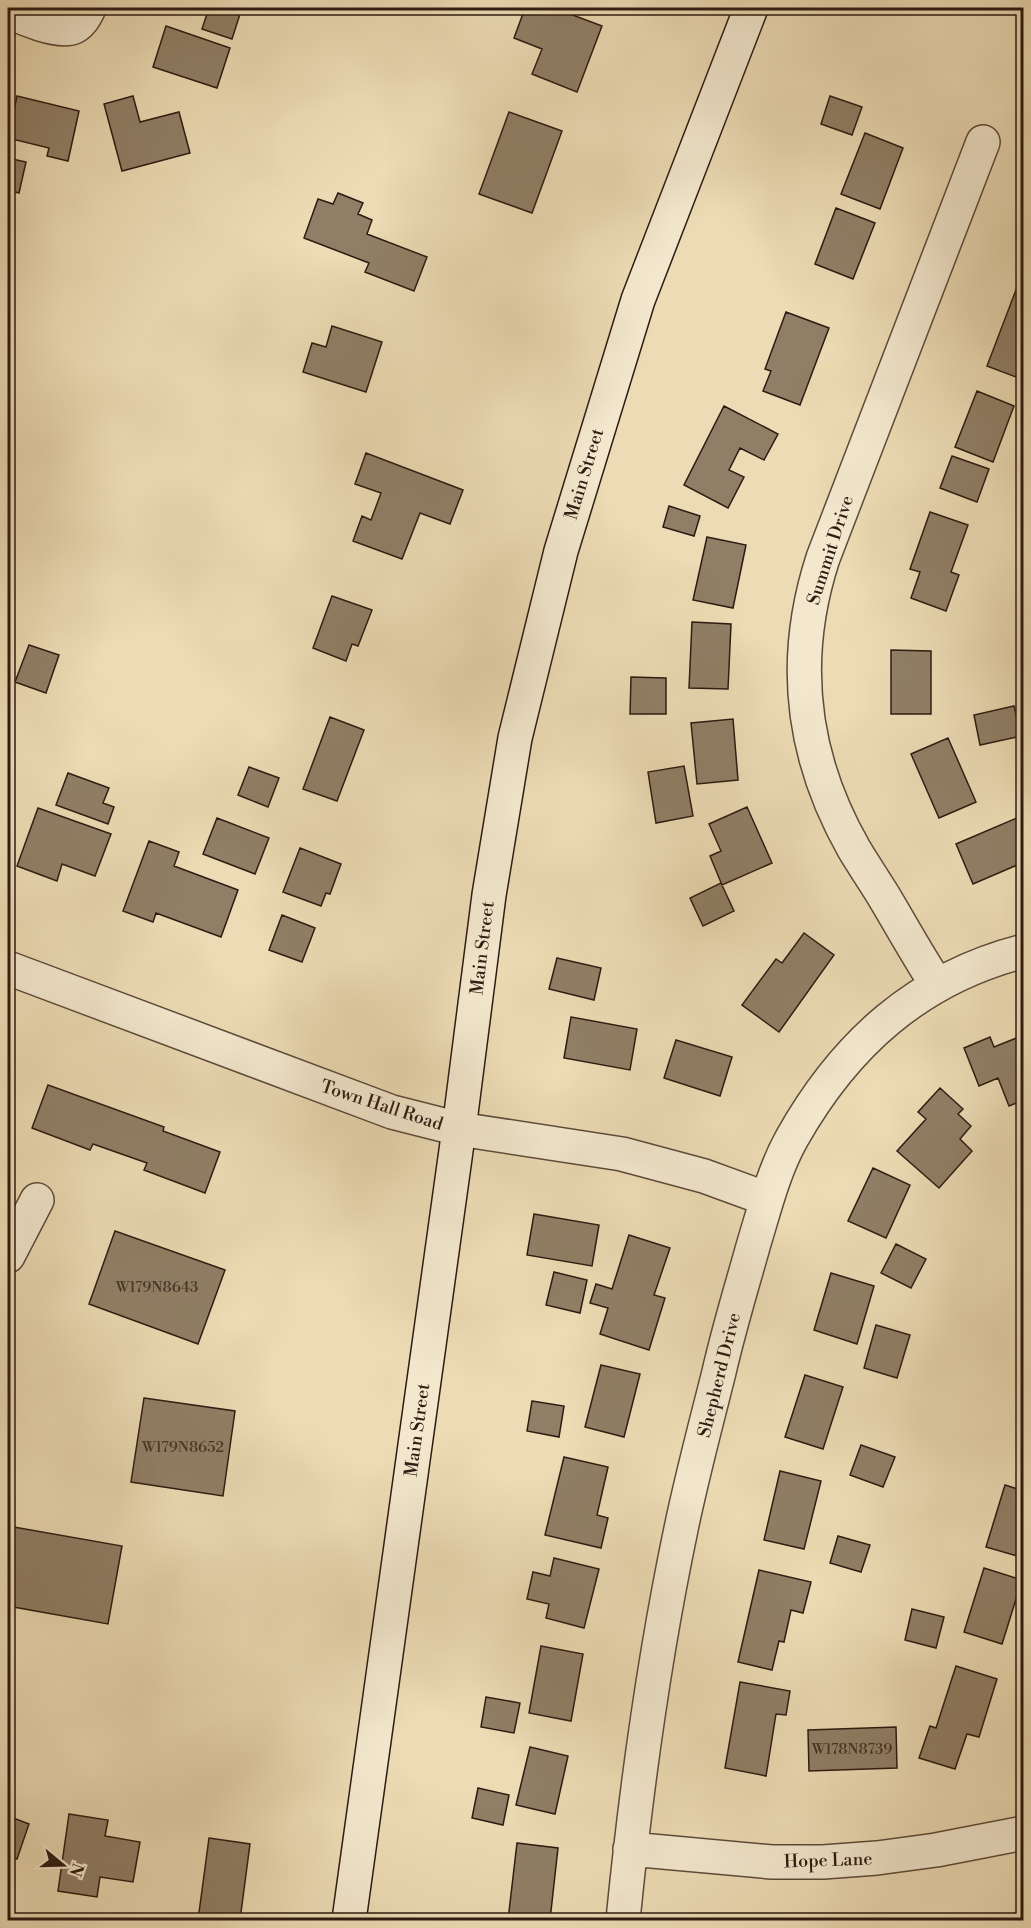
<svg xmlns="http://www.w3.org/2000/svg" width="1031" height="1928" viewBox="0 0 1031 1928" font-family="'Libre Bodoni',serif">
  <rect width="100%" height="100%" fill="#ecdbb4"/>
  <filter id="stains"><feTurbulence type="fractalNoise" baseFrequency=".00333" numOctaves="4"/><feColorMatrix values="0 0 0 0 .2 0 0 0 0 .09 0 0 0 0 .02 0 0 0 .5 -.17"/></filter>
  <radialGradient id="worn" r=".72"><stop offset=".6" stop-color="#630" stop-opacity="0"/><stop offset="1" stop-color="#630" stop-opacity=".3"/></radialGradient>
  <path fill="#907f66" stroke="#2d1b12" stroke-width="1.5" d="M209,8H232L241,11L232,39L202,29Z
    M525,8H554L602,26L577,92L532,74L542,49L514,38Z
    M166,26L230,48L217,88L153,67Z
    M17,96L79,111L68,161L47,156L49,148L8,138Z
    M133,96L140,122L179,112L190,153L122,171L104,104Z
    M830,96L862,107L852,135L821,124Z
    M509,112L562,131L532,213L479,194Z
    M865,133L903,148L880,209L841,194Z
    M8,158L26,162L19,193L8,190Z
    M338,193L363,203L358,214L372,220L367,234L427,257L414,291L365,272L369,263L304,238L318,199L333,204Z
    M836,208L875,223L853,279L815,264Z
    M1019,282L1024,284V380L987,366Z
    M786,312L829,328L800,405L763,391L771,371L765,369Z
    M332,326L382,342L366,392L303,372L312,343L326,347Z
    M977,391L1014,406L993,462L955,447Z
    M724,406L778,434L764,460L740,448L729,470L744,477L728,508L684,485Z
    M366,453L463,490L450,524L420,513L402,559L353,541L362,516L371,520L381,493L355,484Z
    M952,456L989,469L977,502L940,488Z
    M669,506L700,516L694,536L663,527Z
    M930,512L968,525L951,572L959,575L946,611L911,598L920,572L910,569Z
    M707,537L746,545L733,608L693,600Z
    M332,596L372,610L358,646L352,644L346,661L313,648Z
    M692,622L731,624L728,689L689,688Z
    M29,645L59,655L46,693L15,682Z
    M891,650L931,651V714H891Z
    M631,677L666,678V714H630Z
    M1014,706L1021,736L980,745L974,715Z
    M330,717L364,730L337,801L303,789Z
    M733,719L738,780L697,784L691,723Z
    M948,738L976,802L939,818L911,754Z
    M684,766L693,816L656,823L648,772Z
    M249,767L279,778L268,807L238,795Z
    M68,773L109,788L103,803L114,807L108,824L56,805Z
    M747,807L772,863L722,885L710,856L721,851L709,824Z
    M38,808L111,834L95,876L62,864L57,881L17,866Z
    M1024,815V862L973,884L956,844Z
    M217,818L269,838L255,874L203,854Z
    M149,841L179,852L174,866L238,890L221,937L156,913L153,922L123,911Z
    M300,848L341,864L330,894L326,893L321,906L283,892Z
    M721,883L734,911L703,926L690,898Z
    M282,915L315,928L302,962L269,950Z
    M804,933L834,955L779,1032L742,1005L776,959L782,963Z
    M557,958L601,968L594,1000L549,989Z
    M571,1017L637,1029L630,1070L564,1058Z
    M1024,1035V1100L1009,1106L998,1078L979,1086L964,1048L990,1037L994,1047Z
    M676,1040L732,1057L720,1096L664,1078Z
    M48,1085L164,1127L163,1131L220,1152L205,1193L144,1170L147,1163L93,1144L90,1150L32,1128Z
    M940,1088L963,1109L958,1114L971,1126L960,1139L972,1151L939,1188L897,1151L926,1119L918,1112Z
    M873,1168L910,1185L886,1238L848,1221Z
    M534,1214L599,1225L592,1266L527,1255Z
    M115,1231L225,1270L198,1344L89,1304Z
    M629,1235L670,1248L654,1295L665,1298L649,1350L600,1334L608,1308L590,1303L596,1284L612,1289Z
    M896,1244L926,1259L911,1288L881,1273Z
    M554,1272L587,1280L580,1313L546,1305Z
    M831,1273L874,1286L857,1344L814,1330Z
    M876,1325L910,1335L897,1378L864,1368Z
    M601,1365L640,1374L624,1437L585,1427Z
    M805,1375L843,1387L823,1449L785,1437Z
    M144,1398L235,1411L223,1496L131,1482Z
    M532,1401L564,1406L559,1437L527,1431Z
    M1024,1434V1454L1018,1452Z
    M861,1445L895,1457L883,1487L850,1475Z
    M564,1457L608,1467L597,1515L608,1518L601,1548L545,1535Z
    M780,1471L821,1481L804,1549L764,1540Z
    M1005,1485L1024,1491V1558L986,1547Z
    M8,1526L122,1546L108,1624L8,1606Z
    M838,1536L870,1545L861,1572L830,1563Z
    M554,1558L599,1569L584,1628L546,1618L549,1604L527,1599L533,1572L550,1576Z
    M984,1568L1022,1580L1002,1644L964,1632Z
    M759,1570L811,1582L803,1613L791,1610L784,1642L779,1641L772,1670L738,1662Z
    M912,1609L944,1617L936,1648L905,1640Z
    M541,1646L583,1654L571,1721L529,1713Z
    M956,1666L997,1679L979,1737L967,1734L955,1769L919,1758L930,1726L936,1728Z
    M740,1682L790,1691L786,1715L776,1714L766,1776L725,1768Z
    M486,1697L520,1703L514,1733L481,1727Z
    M896,1727L897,1768L809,1771L808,1730Z
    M530,1747L568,1756L555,1814L516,1805Z
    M478,1788L509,1795L503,1825L472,1818Z
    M69,1814L108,1820L105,1836L140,1842L133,1882L100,1877L97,1897L58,1891Z
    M8,1816L29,1824L17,1859L8,1855Z
    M209,1838L250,1844L240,1920H198Z
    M517,1843L558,1848L550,1920H508Z
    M1018,1913L1019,1920H967Z"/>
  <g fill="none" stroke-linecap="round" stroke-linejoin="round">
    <defs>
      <path id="minor" d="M8,11C22,18 59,34 74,27C82,23 86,15 89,8
        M8,968L392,1112L459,1129L622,1154L704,1176L767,1199
        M937,985C918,956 901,925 883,895C873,879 863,864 854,849C801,756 790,659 823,558L983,142
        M8,1256L37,1200
        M630,1849L772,1862H823L877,1858L936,1850L1024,1833
        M623,1920C636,1789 654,1658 681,1529C692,1476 706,1424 719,1372C729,1328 742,1286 754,1243C765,1207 774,1170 792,1138C845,1044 918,978 1024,951"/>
      <path id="secondary" d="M349,1920L459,1129L489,895L515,738L561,551L638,300L751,8"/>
    </defs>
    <use href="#minor" stroke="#5d4b3a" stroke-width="36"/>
    <use href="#secondary" stroke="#2d1b12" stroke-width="36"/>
    <use href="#minor" stroke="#f3e8ce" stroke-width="33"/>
    <use href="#secondary" stroke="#f3e8ce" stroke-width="33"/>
  </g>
  <g text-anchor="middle" stroke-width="4.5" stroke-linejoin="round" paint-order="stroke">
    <g font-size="15" fill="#463427">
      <text x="157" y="1292">W179N8643</text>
      <text x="183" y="1452">W179N8652</text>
      <text x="852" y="1754">W178N8739</text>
    </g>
    <g font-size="18" fill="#2d1b12" stroke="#f3e8ce">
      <text transform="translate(584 474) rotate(-73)" y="6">Main Street</text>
      <text transform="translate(830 550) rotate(-72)" y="6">Summit Drive</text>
      <text transform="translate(482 948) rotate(-83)" y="6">Main Street</text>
      <text transform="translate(382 1105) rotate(18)" y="6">Town Hall Road</text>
      <text transform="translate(719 1375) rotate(-76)" y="6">Shepherd Drive</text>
      <text transform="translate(417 1430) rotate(-82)" y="6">Main Street</text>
      <text transform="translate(828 1860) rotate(-2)" y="6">Hope Lane</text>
    </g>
  </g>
  <rect width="1031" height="1928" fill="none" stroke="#ecdbb4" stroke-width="30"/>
  <rect x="9" y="9" width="1013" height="1910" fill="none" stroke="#2d1b12" stroke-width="3"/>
  <rect x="15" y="15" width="1001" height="1898" fill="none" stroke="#2d1b12" stroke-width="1.5"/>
  <g transform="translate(63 1865) rotate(109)" stroke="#f3e8ce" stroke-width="4.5" paint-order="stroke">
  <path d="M0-4.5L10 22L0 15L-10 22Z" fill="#2d1b12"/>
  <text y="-9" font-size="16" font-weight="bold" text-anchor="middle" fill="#2d1b12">N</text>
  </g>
  <rect width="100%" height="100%" filter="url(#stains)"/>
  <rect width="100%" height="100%" fill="url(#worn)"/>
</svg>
